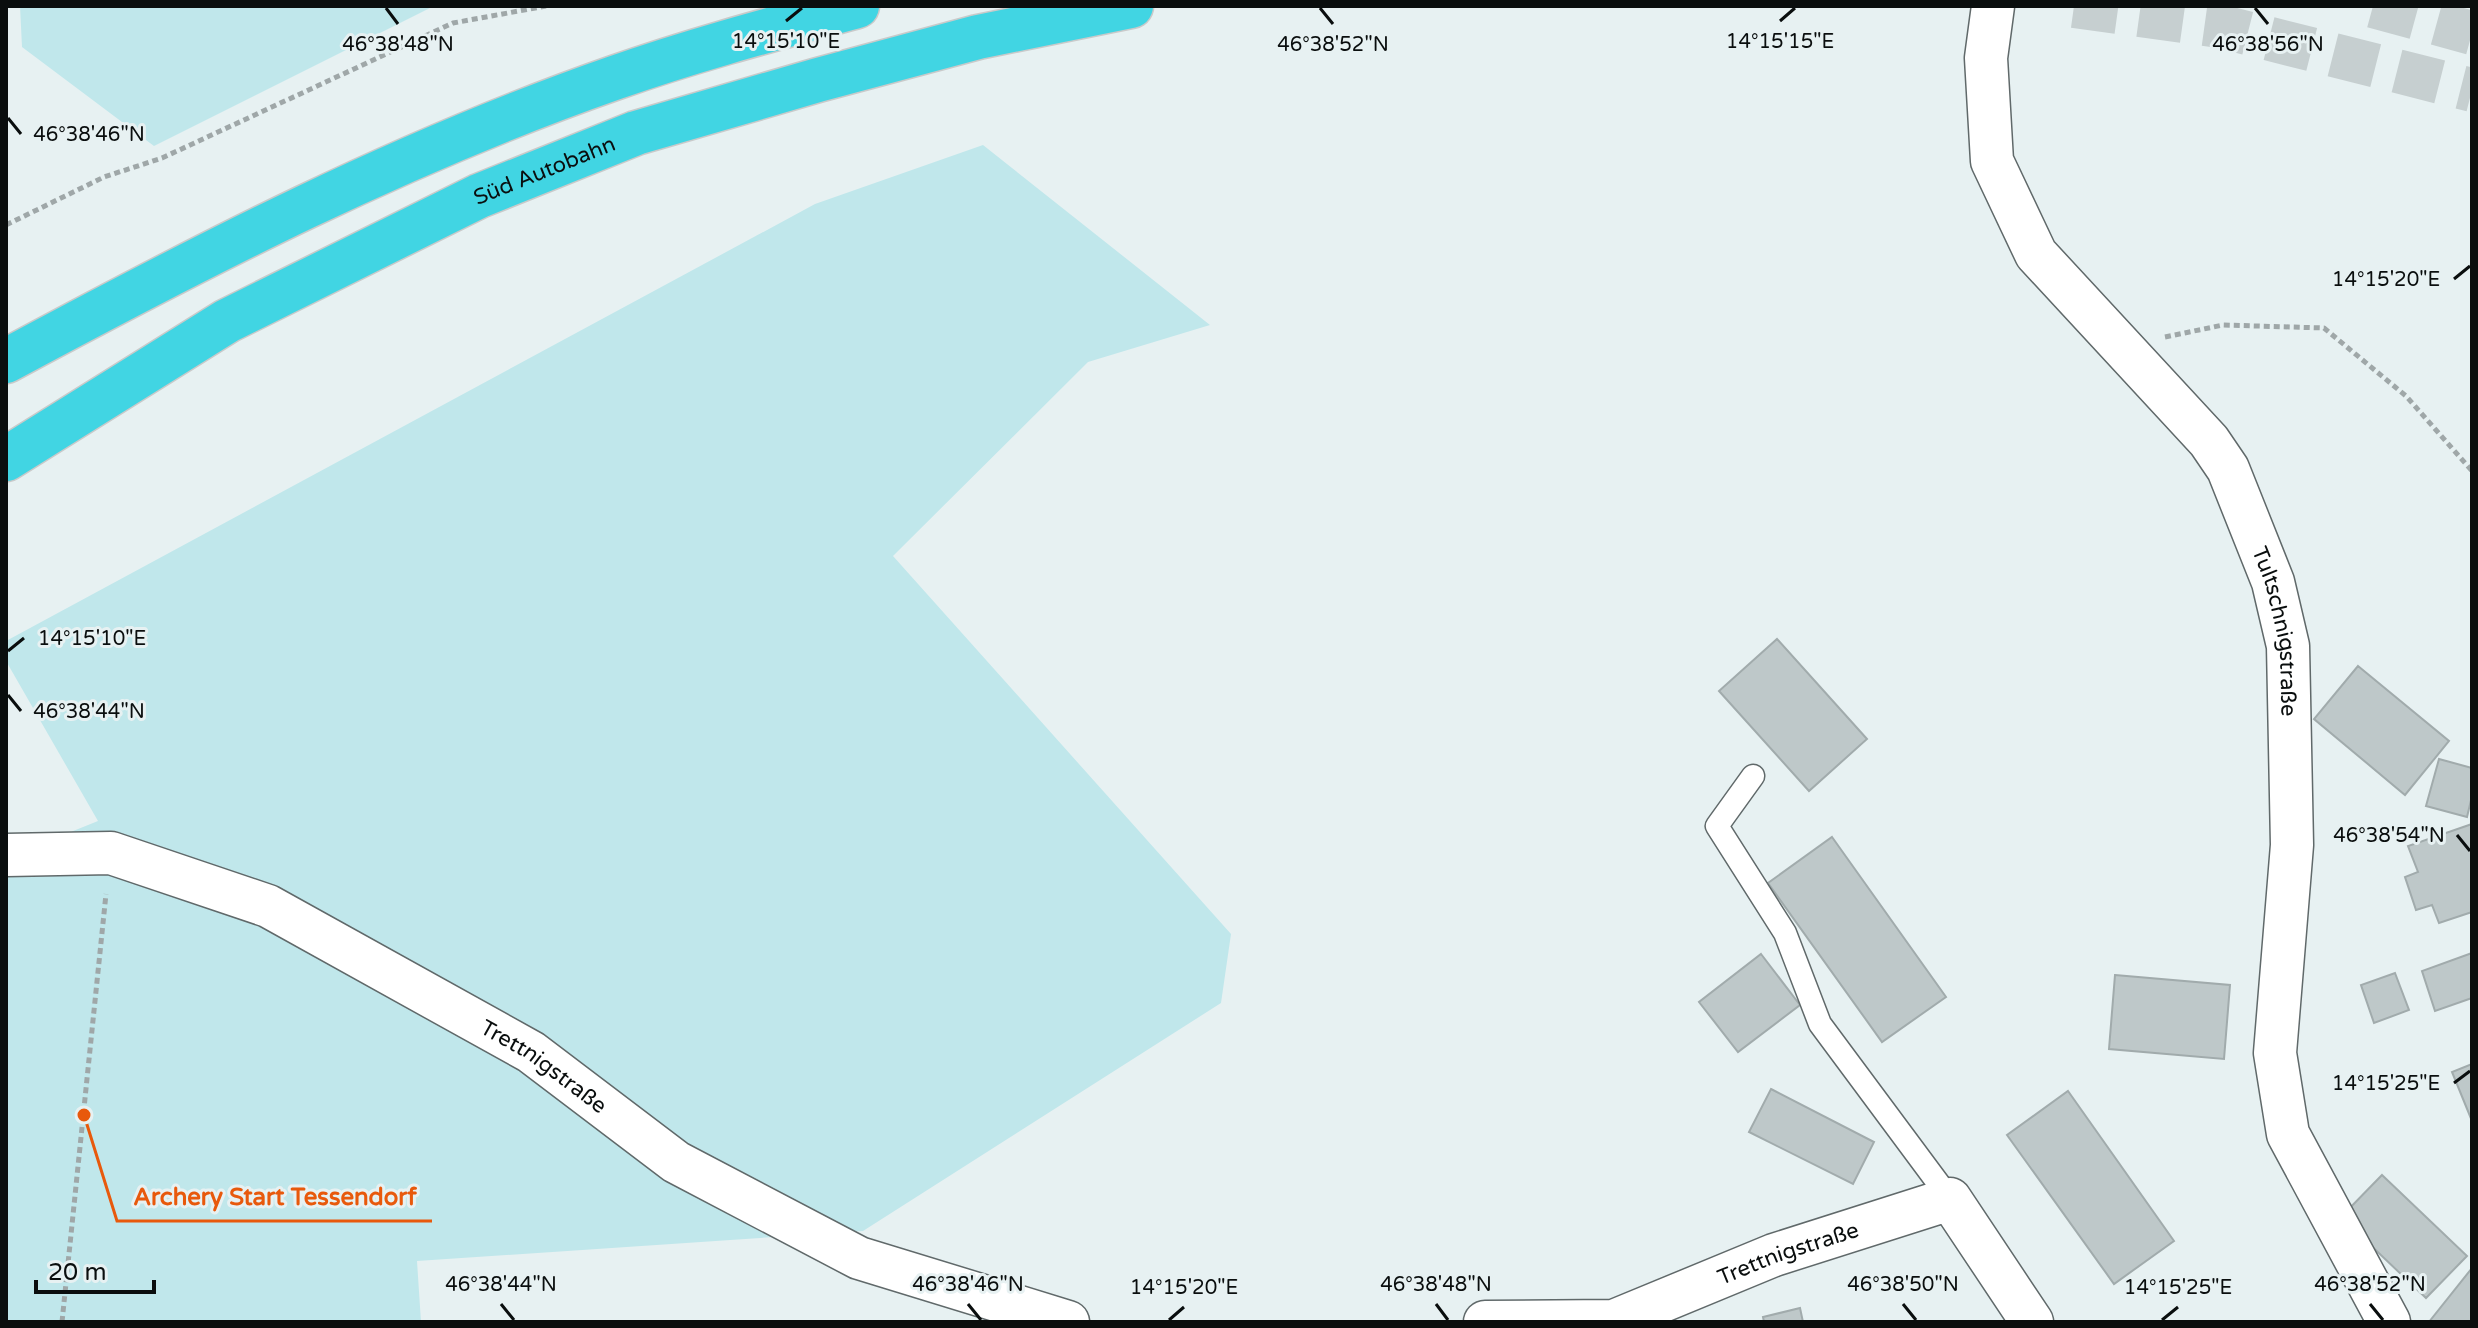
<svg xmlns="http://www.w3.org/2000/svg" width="2478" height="1328" viewBox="0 0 2478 1328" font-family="'Varela Round',sans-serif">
  <rect width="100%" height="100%" fill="#e7f1f2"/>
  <path fill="#c0e7eb" d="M20,6H434L154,146L22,47Z
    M983,145L1210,325L1088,362L893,556L1231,934L1221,1003L863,1231L417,1261L421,1322H6V858L98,821L6,661V641L815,204Z"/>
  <path fill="#bec8c9" stroke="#a1abac" stroke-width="2" d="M1777,639L1867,739L1809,791L1719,691Z
    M2358,666L2449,741L2405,795L2314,719Z
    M2439,759L2472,768V796L2467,817L2426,806Z
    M2472,824V912L2439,923L2432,905L2416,910L2405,877L2418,872L2408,846Z
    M1832,837L1946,997L1882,1042L1768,883Z
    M2472,953V998L2435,1011L2422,971Z
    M1761,954L1800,1005L1738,1052L1699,1002Z
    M2395,973L2409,1010L2374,1023L2361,985Z
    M2115,975L2230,985L2224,1059L2109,1049Z
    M2472,1064V1121L2452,1072Z
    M1771,1089L1874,1142L1853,1184L1749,1132Z
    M2068,1091L2174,1241L2114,1284L2007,1135Z
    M2382,1175L2467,1256L2426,1298L2341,1217Z
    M2472,1268V1322H2429Z
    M1800,1308L1803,1322H1764L1763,1317Z"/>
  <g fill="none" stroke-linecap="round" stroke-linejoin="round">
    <path stroke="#c6cfd0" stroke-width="44" stroke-dasharray="44 22" stroke-linecap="butt" d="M2074,6L2219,26L2472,90
      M2373,6L2472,33"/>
    <defs>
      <path id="service" d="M1753,776L1717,826L1785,933L1820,1024L1950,1199"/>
      <g id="minor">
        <path id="s1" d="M1993,6L1986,58L1992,161L2036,254L2209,441L2228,469L2273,582L2288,646L2292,845L2275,1053L2288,1134L2389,1322"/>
        <path id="s2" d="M6,855L111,853L268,906L531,1052L676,1162L859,1258L1068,1322"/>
        <path id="s3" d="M1485,1322L1614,1321L1774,1255L1950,1199L2032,1322"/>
      </g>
      <g id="motorway">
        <path d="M6,361C203,255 402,152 614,78C693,50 776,28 857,6"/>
        <path id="s4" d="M6,459L227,321L479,196L636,133L818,80L978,37L1131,6"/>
      </g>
    </defs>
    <use href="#service" stroke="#60696a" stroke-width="25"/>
    <use href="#minor" stroke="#60696a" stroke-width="45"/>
    <use href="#motorway" stroke="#c9caca" stroke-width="47"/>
    <path stroke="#9fa7a8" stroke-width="5" stroke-dasharray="6 4" stroke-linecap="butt" d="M6,225L104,177L162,158L453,23L546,6
      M2165,337L2223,325L2324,328L2406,396L2472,471
      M62,1322L106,894"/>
    <use href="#service" stroke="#fff" stroke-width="22"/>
    <use href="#minor" stroke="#fff" stroke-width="42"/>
    <use href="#motorway" stroke="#41d5e3" stroke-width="44"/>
  </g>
  <path fill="none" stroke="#0a0e0e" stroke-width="3" d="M386,8L398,24M1320,8L1333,24M2255,8L2268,24M786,21L802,8M1780,21L1795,8M8,118L21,134M2454,279L2470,266M8,651L24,638M8,695L21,711M2457,835L2470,851M2454,1083L2470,1071M501,1304L514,1320M968,1304L981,1320M1436,1304L1448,1320M1903,1304L1916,1320M2370,1304L2383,1320M1169,1320L1184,1307M2162,1320L2178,1307"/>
  <g text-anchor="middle" stroke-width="6" stroke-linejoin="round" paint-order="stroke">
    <g font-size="22" fill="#0a0e0e" stroke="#e7f1f2">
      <text dy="8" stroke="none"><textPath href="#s4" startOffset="612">Süd Autobahn</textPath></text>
      <text dy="8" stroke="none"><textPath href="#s1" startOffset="718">Tultschnigstraße</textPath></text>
      <text dy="8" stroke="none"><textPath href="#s2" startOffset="590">Trettnigstraße</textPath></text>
      <text dy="8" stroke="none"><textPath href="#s3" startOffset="316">Trettnigstraße</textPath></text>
    </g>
  </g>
  <g font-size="20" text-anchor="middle" fill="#0a0e0e" stroke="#e7f1f2" stroke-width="6" stroke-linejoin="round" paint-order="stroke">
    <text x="786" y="48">14°15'10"E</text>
    <text x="1780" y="48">14°15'15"E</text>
    <text x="398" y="51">46°38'48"N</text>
    <text x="1333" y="51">46°38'52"N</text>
    <text x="2268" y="51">46°38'56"N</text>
    <text x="89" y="141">46°38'46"N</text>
    <text x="2386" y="286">14°15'20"E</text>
    <text x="92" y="645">14°15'10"E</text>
    <text x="89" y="718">46°38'44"N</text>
    <text x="2389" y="842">46°38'54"N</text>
    <text x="2386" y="1090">14°15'25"E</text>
    <text x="501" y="1291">46°38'44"N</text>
    <text x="968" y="1291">46°38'46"N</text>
    <text x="1436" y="1291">46°38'48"N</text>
    <text x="1903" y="1291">46°38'50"N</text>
    <text x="2370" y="1291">46°38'52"N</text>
    <text x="1184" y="1294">14°15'20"E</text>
    <text x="2178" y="1294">14°15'25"E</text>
  </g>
  <path fill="none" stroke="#e8590c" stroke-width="3" d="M84 1115L117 1221H432"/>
  <circle fill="#e8590c" stroke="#e7f1f2" stroke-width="3" cx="84" cy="1115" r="8"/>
  <g font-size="24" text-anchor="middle" font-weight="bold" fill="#e8590c" stroke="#e7f1f2" stroke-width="6" stroke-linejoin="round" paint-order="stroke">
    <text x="275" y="1205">Archery Start Tessendorf</text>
  </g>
  <rect width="2478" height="1328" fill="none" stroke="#0a0e0e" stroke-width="16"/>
  <path d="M36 1280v12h118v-12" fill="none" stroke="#0a0e0e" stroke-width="4"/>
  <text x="48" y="1280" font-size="24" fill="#0a0e0e" stroke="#e7f1f2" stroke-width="6" paint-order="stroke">20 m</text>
</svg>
